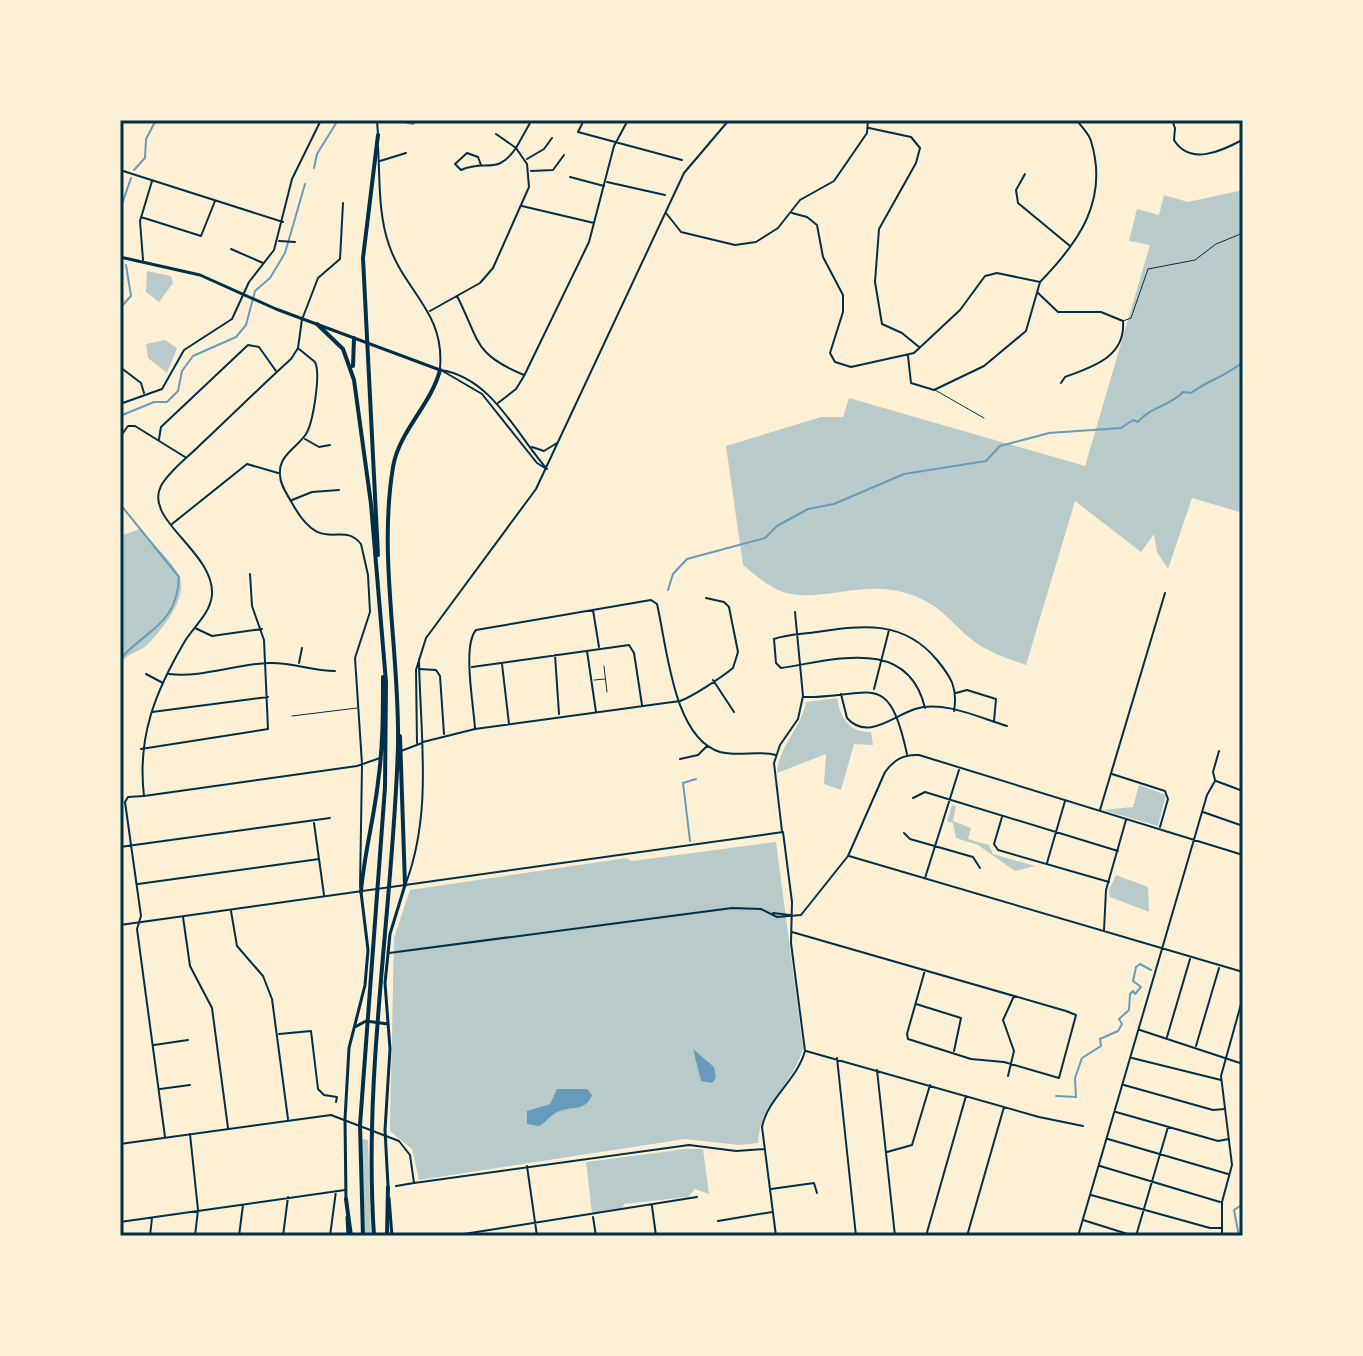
<svg xmlns="http://www.w3.org/2000/svg" width="1363" height="1356" viewBox="0 0 1363 1356" font-family="'Open Sans',sans-serif">
  <rect width="100%" height="100%" fill="#fdf0d5"/>
  <path fill="#b9caca" d="M1243,190V513L1192,498L1168,569L1157,552L1154,534L1141,552L1075,501L1026,665C1009,659 990,653 975,642C948,622 944,605 906,593C859,579 815,606 778,590C765,584 754,574 743,565L726,446L821,417H843L849,398L1085,466L1150,245L1129,241L1137,209L1159,215L1164,195L1188,202Z
    M147,271L171,276L173,283L159,302L146,292Z
    M165,340L177,348L167,373L148,358L146,344Z
    M140,529C151,543 174,562 180,578C187,599 162,630 148,644C138,654 127,651 120,666V536Z
    M837,698C840,716 848,733 871,732L873,745L854,744L841,790L824,784L826,754L777,773C779,745 801,729 806,702Z
    M1139,785L1166,795L1158,826L1103,810L1133,807Z
    M952,805L956,806L953,821L971,828L968,839L989,845L993,854L1035,866L1015,871L978,845L956,838L953,823L947,821Z
    M776,842L803,1048C794,1084 759,1104 758,1143L739,1145L685,1139L419,1180L412,1149L390,1131L394,938L410,890L626,858L632,861Z
    M1116,875L1148,887L1149,912L1110,897L1109,890Z
    M362,1139L368,1140L371,1236H365Z
    M686,1149H703L709,1194L695,1189L688,1197L624,1204L622,1208L592,1213L586,1162Z"/>
  <path fill="#669bbc" d="M693,1049L714,1067L716,1078L712,1083L701,1081Z
    M557,1089H587L592,1095C585,1114 568,1104 554,1114C548,1118 545,1123 539,1126L527,1124V1111L550,1104Z"/>
  <g fill="none" stroke-linecap="round" stroke-linejoin="round">
    <path stroke="#669bbc" stroke-width="2" d="M395,120L413,124L417,120
      M314,168L317,154L338,120
      M134,170L145,158L146,139L156,120
      M120,210L131,178
      M120,244L122,250
      M120,308L131,296L126,265
      M120,416L154,402H167L178,391L182,371L193,356L236,337L246,325L255,291L270,278L285,253L305,184
      M120,504L179,577C177,625 147,629 120,659
      M668,590L673,574L687,559L765,538L777,526L808,509L834,504L904,474L986,461L1000,446L1023,440L1049,433L1121,428L1133,420L1138,422C1150,407 1170,406 1183,392L1191,393C1210,379 1225,377 1243,362
      M120,713V720
      M690,841L683,783L696,779
      M1056,1096L1076,1097L1075,1078L1082,1058L1101,1046L1100,1039L1118,1031L1122,1024L1119,1019L1129,1010L1130,994L1133,991L1135,994L1141,987L1133,981L1136,967L1140,964L1151,970
      M1239,1236L1234,1210L1243,1204"/>
    <path stroke="#003049" stroke-width="1" d="M1123,321L1131,318L1148,269L1195,260L1216,244L1243,233
      M935,390L984,418
      M604,666L607,692
      M594,680L605,679
      M292,716L357,708"/>
    <path stroke="#003049" stroke-width="2" d="M584,120L578,132L682,160
      M1172,120L1175,128L1174,140C1190,166 1222,151 1242,140
      M869,128L911,137L920,148L916,163L879,229L875,282L882,324L902,333L919,347
      M120,136L122,120
      M527,159L544,149L552,138
      M380,161L406,153
      M481,165L478,157L467,153L455,164L461,170C486,159 497,176 516,148L496,134
      M120,170L283,222
      M531,171L553,170L564,155
      M1025,174L1016,190L1018,203L1070,246
      M570,177L604,186
      M607,182L665,195
      M522,206L594,223
      M666,213L681,232L735,245L756,242L778,228L800,200L834,181L867,133L868,120
      M792,213L807,217L817,225L823,257L843,295V312L830,353L835,362L851,367L914,353L960,310L985,276L997,273L1040,282C1079,242 1109,200 1091,141C1089,133 1081,127 1077,120
      M141,217L201,236L215,201
      M279,241L295,242
      M231,249L263,263
      M143,260L140,221L152,181
      M1037,292L1058,312H1101L1123,321C1126,357 1092,367 1065,377L1061,383
      M457,296C480,341 473,354 524,375
      M430,311L480,283L493,268L529,187L527,164L516,148L530,123
      M303,317L318,278L340,259L343,203
      M299,349L315,362C321,374 313,423 306,434C297,448 278,455 280,475C280,485 287,494 292,503C322,558 341,519 361,544L368,575L370,612L355,658L362,764
      M908,356L911,383L934,390L984,366L1026,331L1040,282
      M120,367L141,383L144,393
      M498,403L516,389L524,376L589,242L614,146L628,120
      M120,404L162,389L184,350L232,319L249,282L274,250L292,179L321,120
      M120,437L128,426H135L185,457
      M159,439L161,427L248,345L259,347L276,371
      M305,439L319,447L330,445
      M292,500L312,492L339,490
      M172,524L247,464L278,473
      M593,610L599,647
      M195,628L212,636L262,629
      M587,651L596,712
      M555,655L559,714
      M299,663L302,648
      M502,664L509,724
      M472,667L629,645L634,653L642,705
      M419,669L436,670L440,676L444,734
      M146,674L163,683
      M169,674C202,678 236,664 269,663C293,662 311,671 335,671
      M713,680L734,712
      M874,689L889,630
      M956,693L967,690L996,699L994,721
      M841,694L847,718C867,741 893,716 915,709C944,700 980,718 1007,726
      M804,697C871,698 888,667 907,754
      M925,708C908,636 835,660 781,668L776,663L774,639C787,634 803,634 817,632C864,625 904,620 937,660C951,677 958,688 954,711
      M152,712L268,697
      M475,729C474,706 462,646 476,630L651,600L657,604C667,646 673,738 720,752C739,757 757,750 776,755
      M423,742L475,729L680,701C692,697 722,677 733,668L738,652L729,607L724,602L706,598
      M141,749L268,729L264,640L252,606L250,574
      M680,759L698,755L707,746
      M1112,774L1165,791L1168,799L1160,827
      M1215,780L1213,772L1219,751
      M1216,781L1243,791
      M144,796L128,797L125,802L141,916L137,929L165,1137
      M913,798L925,792L1118,851
      M1100,810L1165,593
      M1203,812L1243,826
      M1002,817L994,844L998,850L1109,882
      M314,823L324,895
      M782,831L774,763L780,745L798,719L803,696L795,612
      M904,833L910,839L973,857L980,868
      M120,847L330,818
      M849,856L1243,972
      M1047,863L1065,801
      M925,878L959,770
      M138,884L319,859
      M231,911L237,946L263,976L272,999L288,1119
      M773,913L790,915
      M183,917L190,966L212,1008L228,1128
      M1104,930L1106,890L1126,820
      M792,932C884,958 975,985 1066,1011L1076,1015L1059,1078L1004,1062L971,1059L908,1039L907,1034L925,970
      M389,953L732,908L761,909L777,917L801,915L848,856L885,772C894,760 903,754 919,755L1243,855
      M916,1004L961,1018L954,1051
      M1140,1030L1243,1064
      M279,1034L311,1031L318,1089L324,1095L337,1097L336,1102
      M1167,1037L1190,959
      M154,1045L188,1040
      M1196,1046L1219,968
      M806,1051L1039,1117L1083,1126
      M837,1058L856,1236
      M1132,1058L1221,1080
      M877,1070L895,1236
      M1008,1076L1014,1051L1003,1020L1014,996
      M1124,1085L1213,1110L1225,1109
      M160,1089L190,1085
      M1116,1112L1218,1141L1229,1139
      M190,1134L198,1210L195,1236
      M1108,1139L1228,1174
      M887,1152L912,1145L930,1085
      M527,1166L537,1236
      M1100,1166L1220,1202
      M396,1186L414,1183
      M771,1189L814,1183L817,1193
      M1091,1195L1210,1228H1221
      M652,1206L656,1236
      M593,1217L596,1236
      M1083,1220L1134,1236
      M718,1221L772,1212
      M120,1222L345,1190
      M150,1236L152,1218
      M239,1236L243,1205
      M283,1236L288,1197
      M330,1236L336,1191
      M451,1236L697,1197
      M926,1236L966,1096
      M967,1236L1004,1107
      M1078,1236L1207,795L1215,781
      M1136,1236L1168,1127"/>
    <path stroke="#003049" stroke-width="2" d="M377,120L378,135
      M378,146C380,178 378,214 389,245C405,292 445,312 440,368
      M302,319L298,348L291,359C260,387 230,417 199,446C187,458 169,471 161,486C143,520 215,552 212,595C210,614 194,626 185,641C155,692 137,737 144,796L357,766L380,758
      M441,370C492,378 516,434 547,469
      M441,370L482,394L537,463L545,468
      M532,447L544,451L557,443
      M417,743L416,670L426,638L536,489L684,173L729,120
      M401,751L422,743
      M406,883C433,811 420,734 419,659
      M360,887L362,766
      M120,925L783,832L792,902L791,943L805,1051C797,1080 768,1098 762,1127L776,1236
      M120,1144L331,1115L399,1141L410,1155L414,1183L689,1145L736,1151L764,1149
      M1222,1236V1202L1232,1165L1221,1076L1243,997"/>
    <path stroke="#003049" stroke-width="3" d="M355,1027L366,1021L388,1024
      M388,1186L385,1130L390,1049L385,983L390,934L405,885
      M389,1198L392,1236
      M346,1201L345,1119L349,1048L365,985L368,950L361,892
      M347,1217L348,1236"/>
    <path stroke="#003049" stroke-width="3" d="M120,257L200,275L276,309L440,370"/>
    <path stroke="#003049" stroke-width="4" d="M378,135L363,258L378,555
      M317,324L343,349L354,380L371,504L386,682L385,787L360,1125L363,1236
      M353,366L354,338
      M400,736L405,885
      M361,892C364,854 374,819 378,782C383,747 383,713 383,677
      M346,1199L351,1236
      M374,1236C363,1072 393,910 398,746C400,654 378,558 393,467C399,431 431,405 440,370
      M387,1236L388,1187"/>
  </g>
  <rect width="1363" height="1356" fill="none" stroke="#fdf0d5" stroke-width="244"/>
  <rect x="122" y="122" width="1119" height="1112" fill="none" stroke="#003049" stroke-width="3"/>
</svg>
